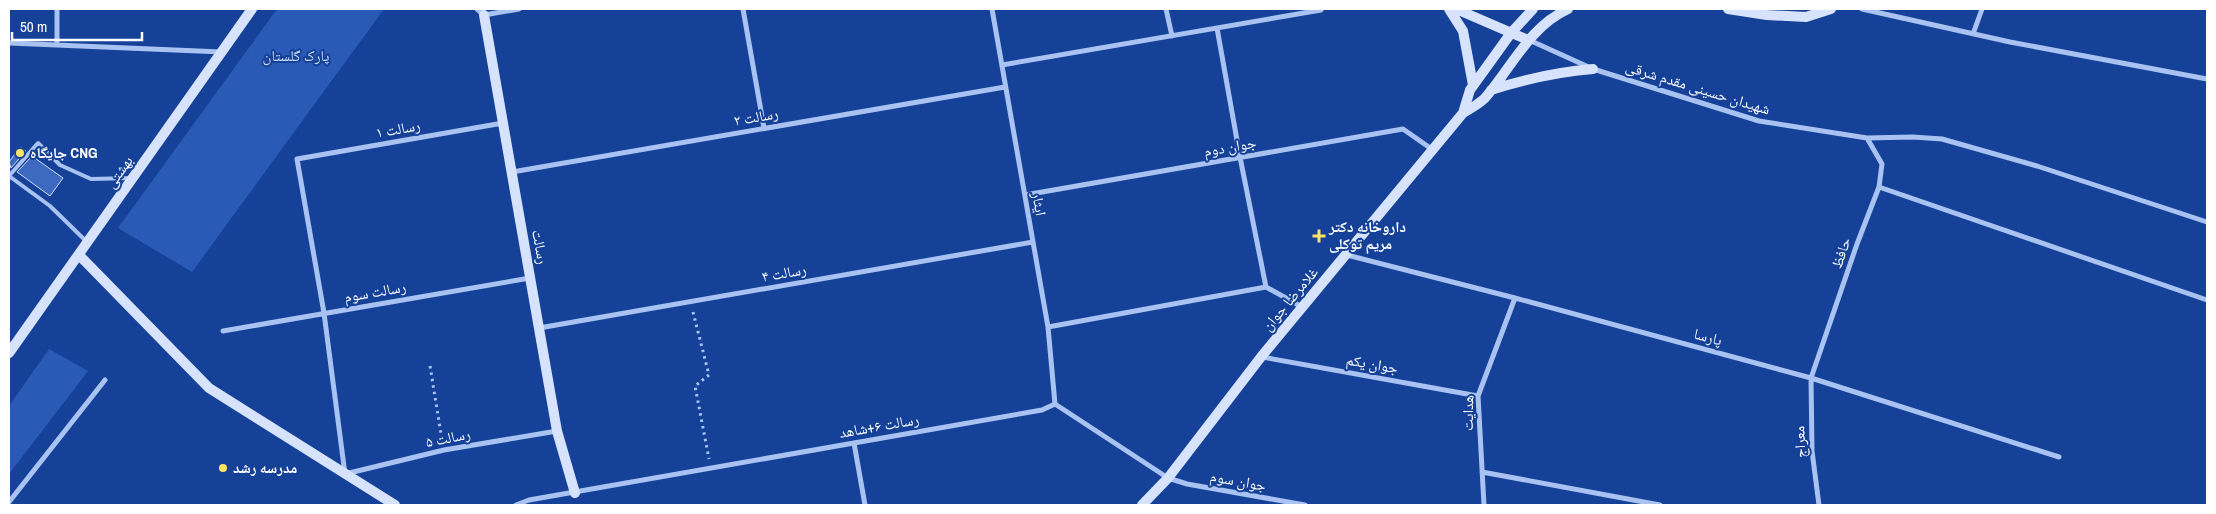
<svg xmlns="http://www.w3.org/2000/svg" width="2216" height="514" viewBox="0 0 2216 514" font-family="'Archivo Narrow','Noto Naskh Arabic',sans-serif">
  <rect width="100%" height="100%" fill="#154198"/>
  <path fill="#285ab6" d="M277,9H384L192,272L118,228Z
    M49,349L88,371L9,474V406Z"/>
  <path fill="#3d6ac0" stroke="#cfdffd" d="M20,147L26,151L11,168L9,162Z
    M32,156L63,178L50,196L17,172Z"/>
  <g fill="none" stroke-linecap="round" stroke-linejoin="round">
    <path stroke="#a8c2f2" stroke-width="3" stroke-dasharray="2.5 4" stroke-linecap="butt" d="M693,312L709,375L695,386L709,459
      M430,366L442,440"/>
    <path stroke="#a8c2f2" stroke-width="4" d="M9,176L38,143L60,165L91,179L131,178
      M9,176L50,206L87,242"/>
    <path stroke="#a8c2f2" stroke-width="5" d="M57,9V45
      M477,9L484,15L519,9
      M743,9L764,128
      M992,9L1048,327L1055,404
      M1166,9L1172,36
      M1862,9L2010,42L2207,79
      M1217,28L1240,157L1266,287
      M1973,34L1982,9
      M1529,40L1593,69L1759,121L1867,138L1913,137L1942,139L2037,166L2207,222
      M9,43L222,52
      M1002,65L1321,10
      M503,123L297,159L324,313L345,474L444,450L557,431
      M512,172L1005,87
      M1879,187L2207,300
      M1025,195L1403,129L1433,150
      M1347,255L1515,298L1811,378L2059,457
      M1266,287L1302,307
      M1048,327L1266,287
      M539,328L1033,242
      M223,331L530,278
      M1262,357L1478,396
      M854,443L865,505
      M1482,472L1660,505
      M9,502L105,380
      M516,505L529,500L1042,410L1055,404L1168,478L1187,484L1305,505
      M1484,505L1478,396L1515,298
      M1819,505L1812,451L1811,378L1857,244L1879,187L1882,164L1867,138"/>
    <path stroke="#d7e3fc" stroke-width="10" d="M1449,9L1463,31L1473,85
      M1456,9L1528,40
      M1728,9L1767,15L1806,17L1831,9
      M484,15L557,431L575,493
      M1491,90C1525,79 1557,72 1593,69
      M1463,113L1470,90L1511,33L1533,9
      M79,255L209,388L395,505
      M9,353L252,9
      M1142,505L1168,478L1261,357L1463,113C1470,109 1479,104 1485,98C1512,67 1529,27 1568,9"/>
  </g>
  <g fill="#ffe369" stroke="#154198" stroke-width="2">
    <circle cx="20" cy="153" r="5"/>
    <path d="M1316.5 228.5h5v5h5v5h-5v5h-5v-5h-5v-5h5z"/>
    <circle cx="223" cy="468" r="5"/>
  </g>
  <g text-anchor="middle" stroke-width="4" stroke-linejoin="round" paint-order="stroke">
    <g font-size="15" fill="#cfdffd" stroke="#154198">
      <text x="296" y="61">پارک گلستان</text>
    </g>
    <g font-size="15" fill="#fff" stroke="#154198">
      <text transform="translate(1698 88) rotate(17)" y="5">شهیدان حسینی مقدم شرقی</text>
      <text transform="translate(756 117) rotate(-10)" y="5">رسالت ۲</text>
      <text transform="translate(398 129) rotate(-10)" y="5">رسالت ۱</text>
      <text transform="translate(1230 147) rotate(-10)" y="5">جوان دوم</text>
      <text transform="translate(119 172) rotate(-55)" y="5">بهشتی</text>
      <text transform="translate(1039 204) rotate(80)" y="5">ایثار</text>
      <text transform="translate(540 247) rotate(80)" y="5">رسالت</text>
      <text transform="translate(1841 253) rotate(-71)" y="5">حافظ</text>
      <text transform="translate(784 273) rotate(-10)" y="5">رسالت ۴</text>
      <text transform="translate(375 292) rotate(-10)" y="5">رسالت سوم</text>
      <text transform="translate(1290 299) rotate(-50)" y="5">غلامرضا جوان</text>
      <text transform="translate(1708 337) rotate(15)" y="5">پارسا</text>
      <text transform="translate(1372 364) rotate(10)" y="5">جوان یکم</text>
      <text transform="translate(1468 413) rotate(-89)" y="5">هدایت</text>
      <text transform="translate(879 426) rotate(-10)" y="5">رسالت ۶+شاهد</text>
      <text transform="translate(448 438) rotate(-11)" y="5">رسالت ۵</text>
      <text transform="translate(1800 442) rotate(-93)" y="5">معراج</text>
      <text transform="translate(1238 481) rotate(10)" y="5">جوان سوم</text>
    </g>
    <g font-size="15" font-weight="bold" fill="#fff" stroke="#154198" text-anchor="start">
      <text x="30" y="158">جایگاه CNG</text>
      <text x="1329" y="232">داروخانه دکتر<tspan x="1329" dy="17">مریم توکلی</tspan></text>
      <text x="233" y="473">مدرسه رشد</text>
    </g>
  </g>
  <rect width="2216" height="514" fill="none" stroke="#ffffff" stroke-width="20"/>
  <path d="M12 32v8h130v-8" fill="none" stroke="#ffffff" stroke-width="2.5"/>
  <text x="20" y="32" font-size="15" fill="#ffffff" stroke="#154198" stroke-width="4" paint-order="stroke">50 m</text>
</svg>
